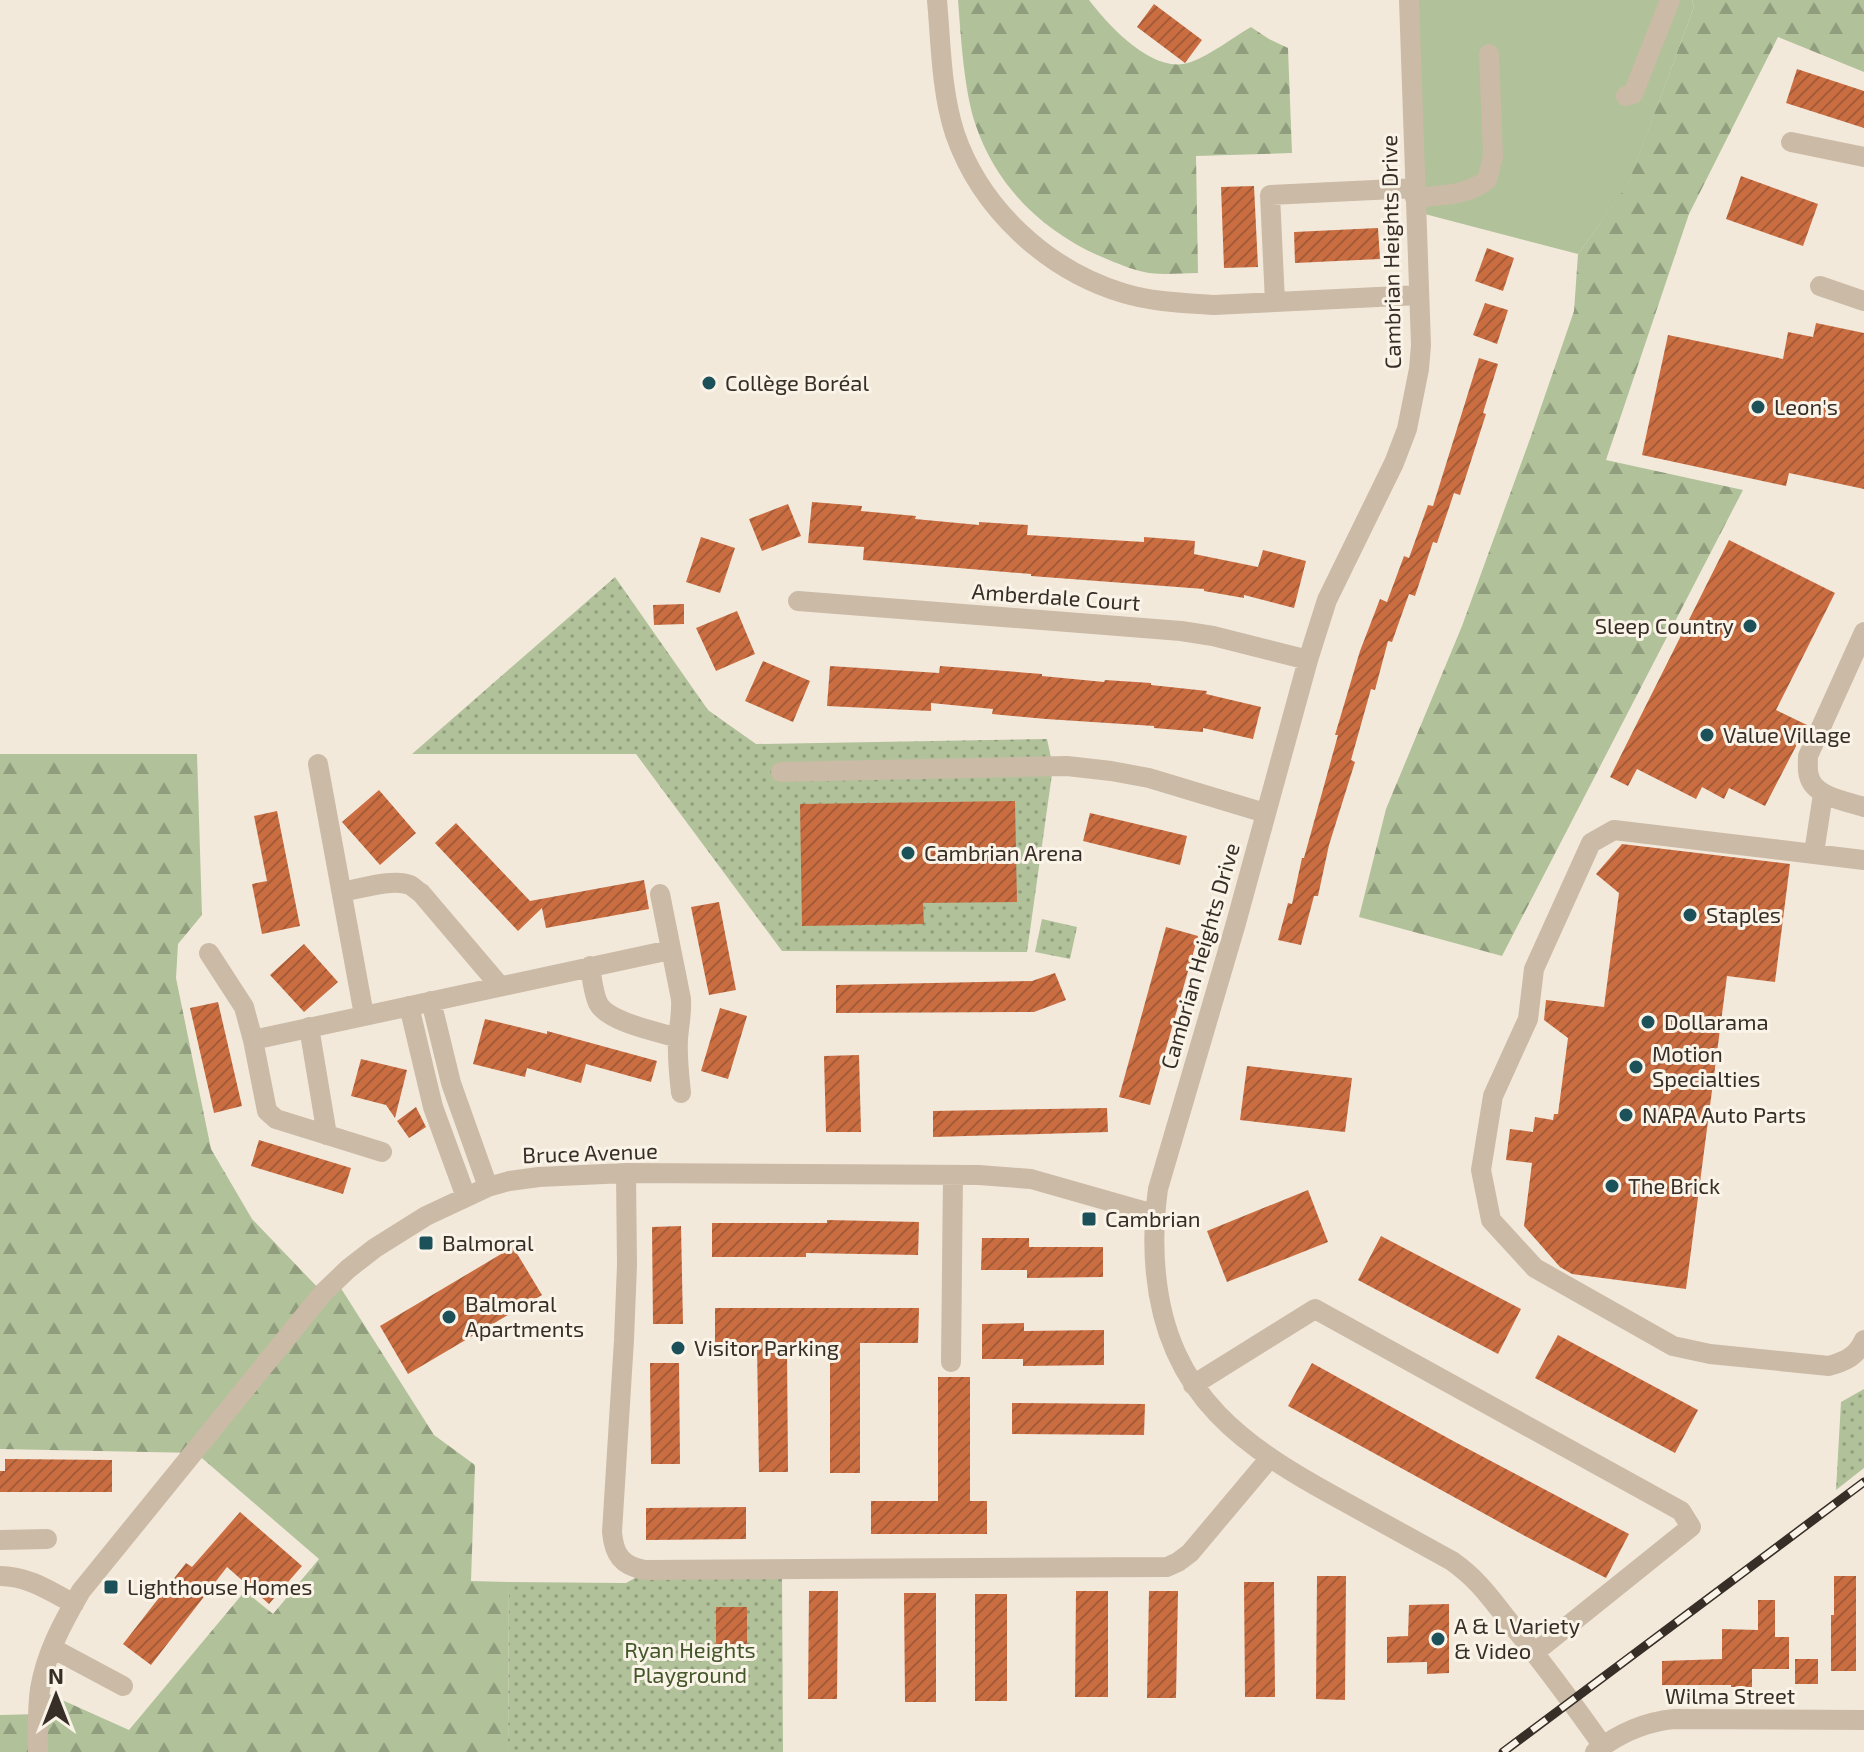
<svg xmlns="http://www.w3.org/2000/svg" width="1864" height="1752" viewBox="0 0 1864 1752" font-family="'Exo 2',sans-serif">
  <defs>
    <pattern id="forest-firs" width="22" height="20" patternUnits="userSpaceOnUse" patternTransform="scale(2)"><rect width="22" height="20" fill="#b1c29a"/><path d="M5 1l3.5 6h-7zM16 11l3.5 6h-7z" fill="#919e7e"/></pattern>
    <pattern id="park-dots" width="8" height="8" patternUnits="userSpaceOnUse" patternTransform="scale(2)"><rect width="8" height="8" fill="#b1c29a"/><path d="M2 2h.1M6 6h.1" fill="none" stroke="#919e7e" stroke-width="1.8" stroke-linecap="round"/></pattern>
    <pattern id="building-hatch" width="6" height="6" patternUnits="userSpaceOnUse" patternTransform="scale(2)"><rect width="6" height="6" fill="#ca6e42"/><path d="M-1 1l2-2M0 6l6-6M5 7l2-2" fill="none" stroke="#a55b37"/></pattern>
  </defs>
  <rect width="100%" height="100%" fill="#f3e9db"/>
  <path fill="#b1c29a" d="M1410,0H1692L1694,7L1628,185L1578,254L1417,212Z"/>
  <path fill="url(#forest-firs)" d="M958,0H1089C1109,26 1154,76 1191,62C1212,54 1232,38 1251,27L1269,39L1288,48L1292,153L1196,156L1198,273C1182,273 1165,275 1149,273C1136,271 1121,265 1109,260C1047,235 998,190 976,126C964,91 961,38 958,0Z
    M1692,0H1864V72L1778,37L1689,214L1606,460L1743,490L1502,956L1359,917L1386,809L1462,626L1530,439L1574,311L1578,254L1628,184L1694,7Z
    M0,754H197L202,915L178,944L176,978L211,1149L252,1219L324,1294L337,1282L434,1435L475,1465L471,1581L509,1582L508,1752H0V1715L39,1714L42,1691L129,1730L245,1591L273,1614L319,1559L196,1453L0,1449Z"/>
  <path fill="url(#park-dots)" d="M615,577L708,710L756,744L1047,739L1053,767L1027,952L782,951L636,754H412Z
    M1042,919L1077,927L1070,959L1035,952Z
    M1864,1389V1468L1836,1490L1841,1402Z
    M782,1570L783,1752H508L509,1582L626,1583L646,1572Z"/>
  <path fill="url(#building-hatch)" d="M1154,4L1202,40L1185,63L1137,27Z
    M1797,69L1864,91V128L1786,103Z
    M1741,176L1818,204L1803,246L1726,219Z
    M1254,186L1258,267L1224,268L1221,187Z
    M1378,228L1380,259L1295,263L1294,232Z
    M1487,248L1514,258L1503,291L1475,281Z
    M1485,303L1508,310L1497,344L1473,335Z
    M1816,323L1864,333V489L1789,473L1786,486L1642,455L1668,335L1783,359L1788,332L1813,337Z
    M1479,358L1498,364L1483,413L1486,414L1460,495L1454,493L1437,543L1433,542L1415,596L1409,594L1392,642L1388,641L1375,690L1371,689L1351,760L1355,762L1329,845L1318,896H1314L1301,945L1278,940L1288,903L1292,904L1302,858H1304L1338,735H1335L1360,651L1380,599L1387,602L1404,556L1409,558L1428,505L1433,506Z
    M812,502L862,506L861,511L916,516L915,519L979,525V522L1028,525L1027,535L1144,542V537L1195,541L1194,554L1258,567L1263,550L1306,561L1294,608L1244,595V598L1204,591V589L1031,576V574L863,560L864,547L808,543Z
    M788,504L801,536L762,551L749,519Z
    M701,537L735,548L720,593L686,582Z
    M1729,540L1835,593L1776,710L1807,725L1765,806L1729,788L1724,799L1702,787L1696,799L1637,769L1628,786L1610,777Z
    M684,604V624L654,625L653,605Z
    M737,611L755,654L716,671L696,628Z
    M763,661L810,681L793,722L745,701Z
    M830,666L939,673L940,666L1042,674V676L1104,682L1105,680L1151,683V685L1207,691L1206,694L1261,707L1253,739L1203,728V732L1154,728V726L1046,719L992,714L993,709L931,703V711L827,706Z
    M379,790L416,833L380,865L342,822Z
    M1015,801L1017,902L923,903L924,924L802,926L800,804Z
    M277,811L300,926L262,934L252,884L267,881L254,816Z
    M1090,813L1187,836L1180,865L1083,841Z
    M456,823L530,901L644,880L649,909L546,928L542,908L518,931L435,843Z
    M1622,844L1790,864L1775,982L1727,976L1686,1289L1572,1274L1560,1267L1524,1226L1532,1163L1506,1160L1510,1129L1533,1132L1535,1117L1553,1120L1554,1114H1558L1568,1038L1544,1020L1546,1000L1604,1007L1619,893L1596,874Z
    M719,902L736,990L709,995L691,907Z
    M1166,927L1198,936L1150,1105L1119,1097Z
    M304,944L338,982L304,1012L270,975Z
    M1055,973L1066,1000L1034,1012L836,1013V985L1032,981Z
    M218,1002L242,1106L214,1113L190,1008Z
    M720,1008L747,1016L728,1079L701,1071Z
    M485,1019L547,1034V1031L657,1061L651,1082L586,1064L581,1083L527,1068L525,1077L473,1064Z
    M859,1055L861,1132H826L824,1056Z
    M361,1059L407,1070L395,1118L386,1105L351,1096Z
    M1247,1066L1352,1078L1345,1132L1240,1120Z
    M416,1107L426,1127L409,1138L397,1121Z
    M1107,1108L1108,1132L933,1137V1111Z
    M259,1140L351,1168L343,1194L251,1166Z
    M1308,1190L1328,1242L1227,1282L1207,1231Z
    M827,1220L919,1222L918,1255L806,1253V1257H712V1223H827Z
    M681,1226L683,1324H653L652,1227Z
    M1381,1236L1521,1309L1498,1354L1358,1280Z
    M982,1238H1029V1247H1103V1277L1027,1278V1270H981Z
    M513,1247L542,1295L408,1374L380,1326Z
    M715,1308H919L918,1343H860V1473H830V1347H787L788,1472H759L757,1347L715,1346Z
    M1024,1323V1331L1104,1330V1365L1023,1366V1359H982V1324Z
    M1558,1335L1698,1410L1675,1453L1535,1378Z
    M650,1363H679L680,1464H651Z
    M1312,1363L1455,1442L1629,1534L1606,1578L1525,1536L1288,1406Z
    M938,1377H970V1501H987V1534H871V1501H938Z
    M1012,1403L1145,1404L1144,1435L1012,1434Z
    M5,1459L112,1460V1492H0V1471H5Z
    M746,1507V1539L646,1540V1508Z
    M240,1512L302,1566L269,1604L227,1567L151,1665L123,1644L186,1563L192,1567Z
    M1317,1576H1346L1345,1700L1316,1699Z
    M1834,1576H1856V1671H1831V1615H1834Z
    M1244,1582H1274L1275,1697H1245Z
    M809,1591H838L837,1699H808Z
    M1076,1591H1108V1697H1075Z
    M1149,1591H1178L1176,1698H1147Z
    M904,1593H936V1702H905Z
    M975,1594H1007V1701H975Z
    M1758,1600H1775V1637H1789V1669H1752V1687H1731V1685H1662V1661L1722,1659V1629L1758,1630Z
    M1449,1604V1673L1427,1674V1662L1387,1663V1637L1408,1636L1409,1605Z
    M716,1607H747V1652H716Z
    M1795,1659H1818V1684H1795Z"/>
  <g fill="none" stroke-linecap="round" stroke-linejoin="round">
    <path stroke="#cbbaa6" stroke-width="20" d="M937,0C941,44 941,91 955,134C981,209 1047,270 1123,293C1152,302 1184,303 1214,305L1419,295
      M1409,0L1421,345L1419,369L1407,429L1394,463L1327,600L1308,660L1236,923L1158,1189C1154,1218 1153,1245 1156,1274C1168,1397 1245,1448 1345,1502C1381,1522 1416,1541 1452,1561C1480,1581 1491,1599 1512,1625C1544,1664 1574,1705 1603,1746
      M1626,96L1633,94L1670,0
      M1791,142L1864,157
      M1415,198C1441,195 1466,196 1487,180L1493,156L1489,54
      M1820,286L1864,301
      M1275,302L1270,195L1415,188
      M798,601L1181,631L1213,636L1308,660
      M1864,632L1808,756C1808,763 1807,770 1809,776C1814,797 1846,801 1864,807
      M318,764L364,1015
      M781,772L1067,766L1111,771L1149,778L1265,813
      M1814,853L1823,794
      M1864,860L1614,830L1591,843L1534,969L1528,1019L1493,1096L1481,1170L1491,1220L1535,1268L1673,1346L1710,1354L1829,1366C1846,1361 1857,1356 1864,1340
      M342,892C359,889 393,878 410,885C414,887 417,891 421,893L500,986
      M660,894L681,999C682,1013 679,1025 678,1039C677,1057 679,1075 681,1093
      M209,953L244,1007L253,1040L267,1111L276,1119L382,1152
      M590,966C592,978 593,992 598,1003C607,1022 659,1032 678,1038
      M431,1001L451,1083L488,1187
      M409,1006L433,1107L466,1197
      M309,1027L327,1135
      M253,1040L670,950
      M626,1173L627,1265L624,1340L612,1532C614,1555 622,1566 645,1570L1167,1567L1178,1562L1190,1553L1269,1459
      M951,1362L953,1175
      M1193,1385L1315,1309L1681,1511L1691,1527L1534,1653
      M0,1540L47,1539
      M0,1576C28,1576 50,1591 74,1604
      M52,1648L123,1686
      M38,1752C38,1731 37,1710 40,1689C46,1653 63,1622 81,1591L323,1293L348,1269L375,1248L426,1216L488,1187L509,1181L539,1177L626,1173L979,1175L1031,1179L1154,1214
      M1595,1752C1619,1733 1644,1722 1674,1719L1864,1720"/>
    <defs>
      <path id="rail" d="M1503,1752L1864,1482"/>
    </defs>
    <use href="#rail" stroke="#372e27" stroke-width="9"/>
    <use href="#rail" stroke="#faf3e7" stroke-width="6" stroke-dasharray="18" stroke-linecap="butt"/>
  </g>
  <g fill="#1c515a" stroke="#faf3e7" stroke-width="3">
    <circle cx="709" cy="383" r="8"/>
    <circle cx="1758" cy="407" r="8"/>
    <circle cx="1750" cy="626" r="8"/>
    <circle cx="1707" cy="735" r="8"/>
    <circle cx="908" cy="853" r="8"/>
    <circle cx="1690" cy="915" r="8"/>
    <circle cx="1648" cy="1022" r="8"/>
    <circle cx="1636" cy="1067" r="8"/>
    <circle cx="1626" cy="1115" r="8"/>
    <circle cx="1612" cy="1186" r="8"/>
    <rect x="1081" y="1211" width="16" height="16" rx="4"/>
    <rect x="418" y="1235" width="16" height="16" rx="4"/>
    <circle cx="449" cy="1317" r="8"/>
    <circle cx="678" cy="1348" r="8"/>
    <rect x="103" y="1579" width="16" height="16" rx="4"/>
    <circle cx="1438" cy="1639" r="8"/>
  </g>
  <g text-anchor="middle" stroke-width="6" stroke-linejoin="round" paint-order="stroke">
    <g font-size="22" fill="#372e27" stroke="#faf3e7">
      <text transform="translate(1391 252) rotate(-91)" y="8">Cambrian Heights Drive</text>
      <text transform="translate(1056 597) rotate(4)" y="8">Amberdale Court</text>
      <text transform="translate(1200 956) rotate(-74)" y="8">Cambrian Heights Drive</text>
      <text transform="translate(590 1153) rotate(-2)" y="8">Bruce Avenue</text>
      <text x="1730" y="1704">Wilma Street</text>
    </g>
    <g font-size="22" fill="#372e27" stroke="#faf3e7" text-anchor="start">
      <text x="725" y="391">Collège Boréal</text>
      <text x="1774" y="415">Leon's</text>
      <text x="1734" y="634" text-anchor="end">Sleep Country</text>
      <text x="1723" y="743">Value Village</text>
      <text x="924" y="861">Cambrian Arena</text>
      <text x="1706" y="923">Staples</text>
      <text x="1664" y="1030">Dollarama</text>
      <text x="1652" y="1062">Motion<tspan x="1652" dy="25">Specialties</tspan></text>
      <text x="1642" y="1123">NAPA Auto Parts</text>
      <text x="1628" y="1194">The Brick</text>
      <text x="1105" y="1227">Cambrian</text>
      <text x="442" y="1251">Balmoral</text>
      <text x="465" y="1312">Balmoral<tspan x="465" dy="25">Apartments</tspan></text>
      <text x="694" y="1356">Visitor Parking</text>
      <text x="127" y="1595">Lighthouse Homes</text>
      <text x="1454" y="1634">A &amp; L Variety<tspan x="1454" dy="25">&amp; Video</tspan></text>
    </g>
    <g font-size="22" fill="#42562a" stroke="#faf3e7">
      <text x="690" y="1658">Ryan Heights<tspan x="690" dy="25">Playground</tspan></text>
    </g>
  </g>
  <g transform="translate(56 1696)" stroke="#faf3e7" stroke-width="6" paint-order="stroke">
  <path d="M0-6L14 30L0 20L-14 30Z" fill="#372e27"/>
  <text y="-12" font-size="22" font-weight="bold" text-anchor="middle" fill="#372e27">N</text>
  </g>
</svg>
